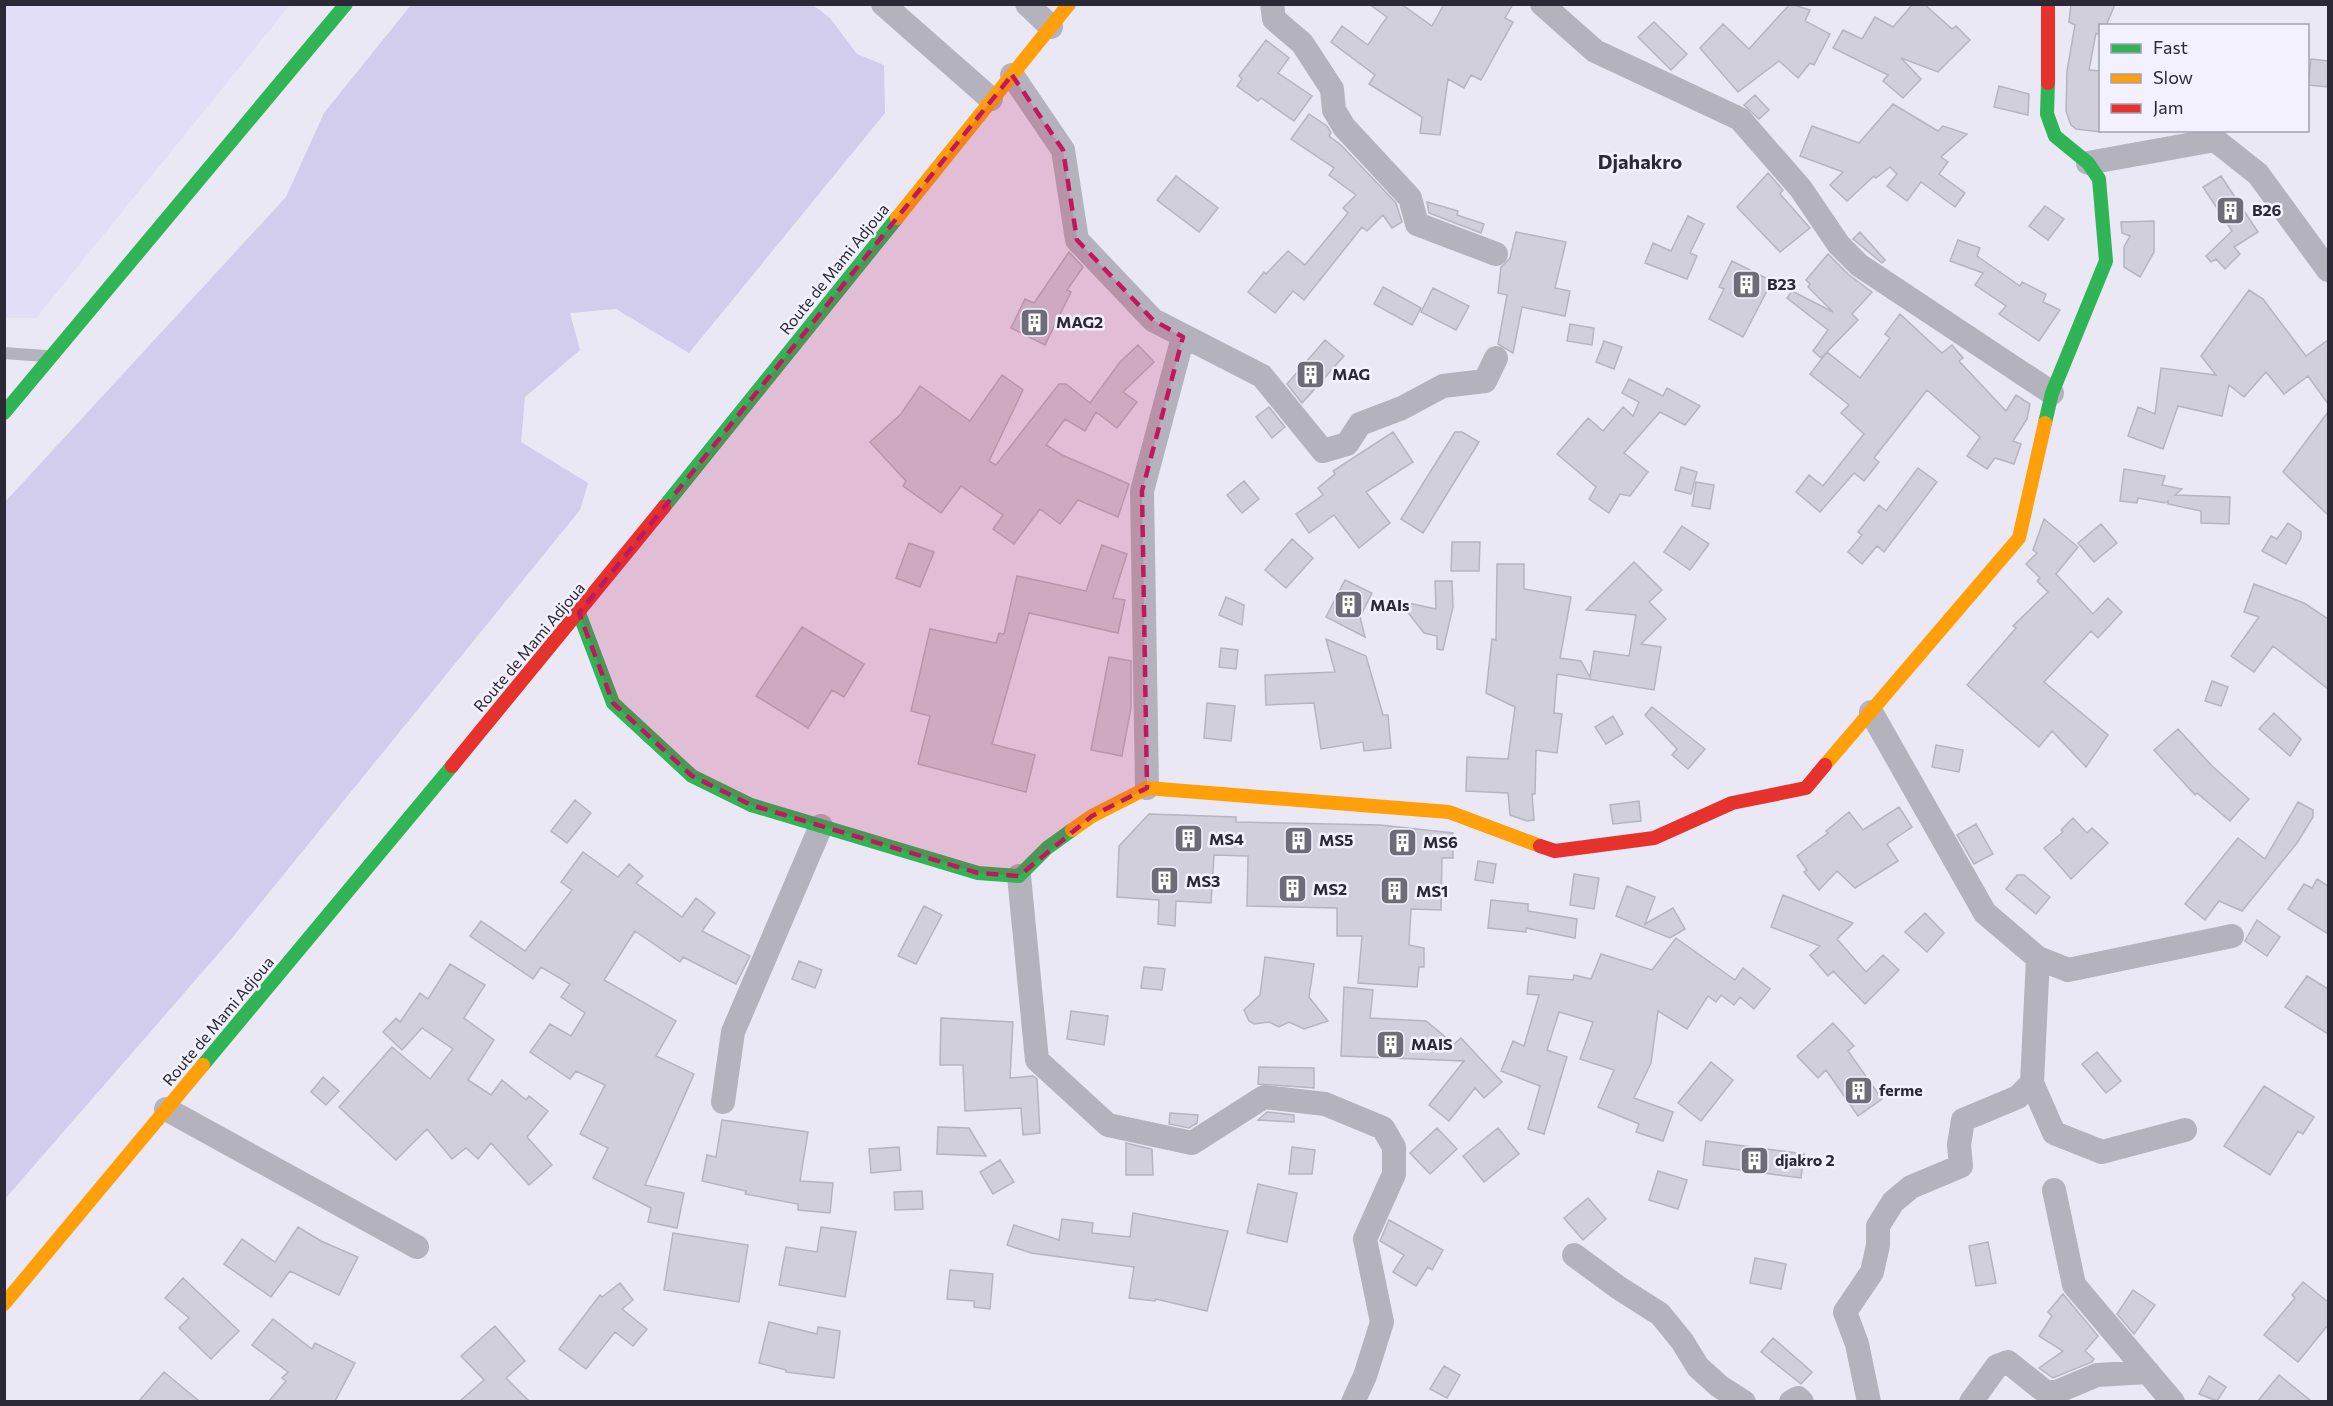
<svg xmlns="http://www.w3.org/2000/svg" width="2333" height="1406" viewBox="0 0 2333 1406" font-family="Commissioner,sans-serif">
  <rect width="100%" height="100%" fill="#eae8f5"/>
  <path fill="#e2def8" d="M4,5H290L36,318H5Z"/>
  <path fill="#d2cced" d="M411,5H813L830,18L857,54L884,65L885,113L689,353L616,309L570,313L580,350L525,397L521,442L588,483L580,510L232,938L5,1199V502L286,197L324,113Z"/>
  <path fill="#d1cfdb" stroke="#b6b4bf" stroke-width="1.5" d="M1369,4H1401L1432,26L1444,4H1513L1505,18L1513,22L1481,80L1471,75L1464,88L1448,79L1440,135L1420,133L1422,117L1369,84L1375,75L1331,42L1342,26L1368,45L1387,17Z
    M1790,4L1810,10L1805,21L1830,34L1814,65L1810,63L1798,78L1779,61L1738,92L1700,48L1723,24L1749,49Z
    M1913,4H1924L1952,29L1956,26L1970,40L1938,72L1901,58L1921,79L1903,98L1883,81L1888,75L1833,48L1843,30L1862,39L1875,17L1893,27Z
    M2071,4H2115L2106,26H2100V35L2096,33L2089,70L2100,71V132L2076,129L2071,125L2066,111L2067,71L2075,25L2069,22Z
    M1654,22L1687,54L1671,70L1638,37Z
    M1266,40L1289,58L1278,73L1312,96L1294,121L1261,98L1258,101L1237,86L1242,79L1239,76Z
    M2311,59L2328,61V87L2308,85Z
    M1999,86L2029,94L2028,115L1994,107Z
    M1755,95L1769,110L1759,119L1744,105Z
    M1893,104L1938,131L1943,126L1967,134L1941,157L1948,162L1939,174L1965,193L1955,207L1921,182L1907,201L1887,186L1897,174L1890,167L1876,178L1874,176L1847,201L1830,185L1843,172L1800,156L1812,126L1859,143Z
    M1309,114L1327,126L1331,133L1329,136L1341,145L1396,203L1402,222L1392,228L1383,215L1367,231L1362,227L1304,300L1293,291L1275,313L1248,292L1264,272L1266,274L1288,251L1305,265L1348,213L1343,208L1356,195L1329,175L1334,168L1291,139Z
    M1768,173L1783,190L1780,194L1810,228L1780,252L1737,207Z
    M1176,176L1218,208L1199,232L1157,200Z
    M2221,176L2258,232L2234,247L2240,254L2225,269L2216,259L2211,262L2206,256L2232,231L2203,187Z
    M1427,202L1458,211L1457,215L1484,224L1481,233L1429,213Z
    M2045,206L2064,219L2048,240L2029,226Z
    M1688,216L1704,224L1690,253L1697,256L1687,279L1645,263L1653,243L1671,251Z
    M2154,221V252L2140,277L2124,267V247L2130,236L2122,233L2121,222Z
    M1516,232L1566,242L1555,288L1570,291L1565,316L1522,307L1513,353L1498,344L1507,295L1498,293L1501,267L1510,258Z
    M1860,232L1885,260L1882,263L1853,239Z
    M1958,240L1980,248L1977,256L2020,286L2022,282L2046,294L2043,302L2060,310L2039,341L1999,314L2006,306L1975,285L1983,273L1950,261Z
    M1069,252L1083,267L1067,290L1071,292L1045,345L1011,328L1025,299L1034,303Z
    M1828,254L1849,275L1872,292L1852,314L1858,320L1821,358L1813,351L1828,330L1787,298L1792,291L1833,312L1808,287L1810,284L1806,280Z
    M1732,261L1772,281L1743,337L1709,319L1724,289L1719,287Z
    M1383,287L1421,308L1412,325L1374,304Z
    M1433,288L1469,306L1456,330L1421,312Z
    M2249,290L2263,299L2306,356L2328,340V404L2308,376L2284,394L2266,372L2244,397L2229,385L2222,416L2178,406L2163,449L2128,436L2138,407L2155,414L2161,368L2216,375L2201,356Z
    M1900,314L1942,353L1952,345L1963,358L1959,361L2006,411L2016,395L2030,404L2027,419L2013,441L2021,444L2014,464L1995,458L1987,469L1967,456L1980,437L1927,390L1874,458L1879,462L1864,481L1854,473L1820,512L1796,492L1809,475L1823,486L1864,434L1841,413L1849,405L1810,374L1827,352L1860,378L1890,338L1885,334Z
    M1570,324L1594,328L1592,345L1567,341Z
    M1325,340L1344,356L1302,403L1287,384Z
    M1604,341L1622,347L1614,369L1596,362Z
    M1138,345L1154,362L1123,392L1137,402L1117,428L1096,412L1085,431L1065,419L1046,445L1062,455L1129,484L1118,517L1078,500L1060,524L1040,509L1014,544L993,529L1003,515L961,486L941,513L903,486L906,481L870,442L901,414L920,386L970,421L1002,375L1023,390L989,461L996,465L1059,384H1066L1090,403L1120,362Z
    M1629,379L1663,396L1667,388L1700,406L1685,425L1660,412L1624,453L1648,472L1630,496L1620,494L1609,513L1589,499L1596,487L1557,454L1588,418L1603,431L1623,407L1633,416L1639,402L1622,393Z
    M1269,407L1285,427L1272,438L1256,417Z
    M2328,412V515L2283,472Z
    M1393,432L1413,462L1366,492L1390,523L1359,548L1334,515L1309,533L1296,514L1323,495L1318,488L1335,474L1333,471Z
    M1455,432H1462L1479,442L1423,533L1401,519Z
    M1681,467L1697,472L1691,494L1675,490Z
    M1918,468L1937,482L1884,552L1877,546L1862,564L1848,552L1862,535L1858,532L1879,505L1886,511Z
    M2124,469L2165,476L2162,485L2182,489L2175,495L2230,497L2229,524L2201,523V511L2168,504V501L2165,503L2138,498L2137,503L2120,501Z
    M1244,481L1259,499L1242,513L1227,495Z
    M1696,482L1714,485L1710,509L1692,506Z
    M2044,519L2078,547L2056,574L2093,614L2108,598L2122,612L2098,638L2091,631L2044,682L2108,735L2086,767L2052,731L2039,747L1967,685L2016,628L2013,626L2048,592L2037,581L2040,578L2026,564L2037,553L2033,550Z
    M2288,523L2301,532V538L2286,564L2262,551L2271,536L2277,539Z
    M2101,524L2117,543L2094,562L2078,543Z
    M1682,526L1709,544L1690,570L1664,552Z
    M1292,539L1313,558L1286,588L1265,570Z
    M1452,542H1480L1479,571H1451Z
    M909,543L934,552L920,587L896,578Z
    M1102,545L1127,554L1113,598L1125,600L1118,633L1029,613L992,744L1035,755L1026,792L918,764L930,716L911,711L930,629L996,643L999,633L1004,634L1017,576L1086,591Z
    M1634,562L1662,590L1649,602L1666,619L1641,644L1661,647L1654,690L1557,674L1554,713L1562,714L1557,753L1536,750L1535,794H1532L1534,820L1527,821L1510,815L1508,793L1466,791L1467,757L1508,759L1515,707L1486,693L1492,639L1496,640L1497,564H1524V589L1571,597L1560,658L1581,661L1590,677L1594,651L1629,656L1636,615L1586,610Z
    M1345,580L1372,593L1360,617L1365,637L1326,617Z
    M1435,581H1452L1453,607L1443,650L1437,649V636L1424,633L1399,601L1436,609Z
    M2254,584L2304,603L2328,619V689L2273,646L2254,672L2231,656L2259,617L2244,612Z
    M1226,597L1244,605L1242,625L1219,615Z
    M802,627L864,664L844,697L832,690L808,728L756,696Z
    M1326,639L1366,656L1383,715H1388L1391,748L1364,751L1363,742L1321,749L1314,703L1266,705L1265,675L1335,672Z
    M1221,648L1238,650L1236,669L1219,667Z
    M1109,657L1131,661V708L1122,756L1091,750Z
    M2212,681L2228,687L2221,706L2205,701Z
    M1207,703L1235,706L1231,741L1204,738Z
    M1652,707L1705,749L1688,769L1672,755L1677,749L1645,715Z
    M2274,713L2301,739L2290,756L2259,729Z
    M1613,716L1623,734L1606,744L1595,727Z
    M2178,729L2212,766L2249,799L2230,821L2197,793L2195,795L2154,750Z
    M1936,745L1963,750L1959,772L1932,767Z
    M575,800L591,813L567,843L551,831Z
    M1639,801L1641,821L1613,824L1610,805Z
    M2298,802L2313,810V817L2297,843L2242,911L2219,901L2205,920L2185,904L2238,838L2265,859Z
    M1899,807L1912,827L1887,844L1898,861L1855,888L1837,871L1819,890L1804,872L1807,870L1797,856L1828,833L1826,831L1849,812L1863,830Z
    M1149,814L1236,817V822L1380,825L1453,833V858H1442L1441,910L1411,909L1409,945L1424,948V967H1419L1417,987L1358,983L1362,936H1337V908L1247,906L1248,856L1214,855L1211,903L1176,901L1175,926L1158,924L1159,900L1117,897L1119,846Z
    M2073,818L2087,833L2092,828L2108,843L2071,879L2044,848L2063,832L2061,830Z
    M1976,824L1993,854L1974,864L1957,835Z
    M583,852L618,877L629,864L643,876L636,883L682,917L696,898L715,913L702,931L750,956L736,984L683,957L680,962L635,931L604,980L676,1021L656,1056L694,1074L645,1185L684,1193L677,1228L648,1222L651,1208L593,1178L608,1148L580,1134L605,1085L576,1071L570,1079L530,1052L550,1024L571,1036L585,1013L561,997L570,984L541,967L533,979L470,936L481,921L525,951L572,890L561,882Z
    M1478,861L1496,864L1493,883L1475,880Z
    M1574,874L1599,878L1594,909L1570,905Z
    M2017,875H2024L2050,897L2036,914L2006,889Z
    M2317,879L2328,886V934L2288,909L2304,884L2312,888Z
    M1627,886L1655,897L1645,924L1673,908L1685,929L1670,938L1616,916Z
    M1783,895L1853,923L1837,939L1866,972L1883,955L1899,970L1865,1004L1833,971L1828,976L1810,955L1820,946L1771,927Z
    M1491,900L1528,904V911L1577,919L1575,938L1526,928V932L1488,928Z
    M924,906L942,915L916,964L898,956Z
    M1925,913L1944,933L1927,952L1905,932Z
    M2257,920L2280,937L2267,956L2245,941Z
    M1676,938L1735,980L1743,968L1770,989L1754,1009L1740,997L1734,1005L1721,995L1716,1002L1708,996L1687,1029L1658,1011L1651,1063L1634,1098L1673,1112L1663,1141L1636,1132L1639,1124L1598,1107L1614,1070L1580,1059L1593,1022L1559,1012L1547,1050L1567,1057L1544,1134L1528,1129L1540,1086L1501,1071L1513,1041L1524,1046L1539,995L1527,994L1529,976L1573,980L1574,975L1591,979L1601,954L1652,970Z
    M1265,957L1314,964L1309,997L1328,1021L1304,1029L1289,1022L1279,1027L1269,1022L1254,1024L1249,1021L1244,1010L1260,995Z
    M799,961L822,970L815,988L792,979Z
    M450,964L485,985L464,1018L494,1040L468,1080L491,1095L502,1080L526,1100L529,1096L548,1111L527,1137L552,1165L529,1185L491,1143L478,1159L466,1148L452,1159L427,1129L396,1160L339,1107L392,1047L430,1079L453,1049L422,1028L402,1050L383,1032L396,1018L400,1022L420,993L428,999Z
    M1144,967L1165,969L1162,990L1141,988Z
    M2307,976L2328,989V1034L2285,1007Z
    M1344,987L1373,990L1370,1018L1426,1021L1454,1044L1461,1038L1502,1082L1484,1098L1475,1088L1449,1121L1429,1105L1464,1061L1341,1056Z
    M1071,1011L1108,1016L1104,1045L1067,1039Z
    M941,1018L1013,1022L1010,1078L1033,1076L1037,1079L1040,1133L1023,1135L1021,1108L965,1111L963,1065H940Z
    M1833,1023L1854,1046L1848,1051L1882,1099L1858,1116L1826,1070L1818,1078L1797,1056Z
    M2097,1052L2121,1081L2106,1093L2082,1064Z
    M1711,1062L1733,1080L1701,1121L1678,1103Z
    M1259,1067L1314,1068V1088L1258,1084Z
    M323,1077L339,1091L326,1105L311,1092Z
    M2264,1086L2314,1117L2303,1134L2298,1131L2270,1175L2224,1146Z
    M1267,1112L1294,1115V1122L1258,1120Z
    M1170,1113L1198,1115L1197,1123L1189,1128L1169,1124Z
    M722,1120L808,1132L800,1181L833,1183L830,1213L798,1210V1204L745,1194L746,1191L702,1181L707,1155L716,1157Z
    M938,1127L969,1128L986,1156L937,1154Z
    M1437,1128L1457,1149L1430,1174L1410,1153Z
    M1498,1128L1519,1154L1484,1182L1463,1156Z
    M1706,1141L1804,1154L1801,1178L1703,1165Z
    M1126,1143L1152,1149L1153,1175H1126Z
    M899,1147L901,1170L871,1173L869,1149Z
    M1292,1147L1315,1150L1312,1174H1289Z
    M1000,1160L1014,1182L993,1194L980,1172Z
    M1658,1171L1687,1180L1678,1209L1649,1200Z
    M1258,1184L1297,1193L1287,1242L1247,1233Z
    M922,1191L923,1209L895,1210L894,1192Z
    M1588,1198L1606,1219L1583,1240L1564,1218Z
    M1133,1213L1228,1231L1207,1311L1156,1299L1155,1301L1129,1298L1134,1267L1031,1253L1007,1245L1014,1225L1059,1240L1062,1219L1093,1223L1092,1233L1130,1237Z
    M1389,1220L1443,1250L1432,1270L1428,1267L1416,1286L1393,1272L1404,1255L1380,1241Z
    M298,1227L321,1241L358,1257L339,1295L290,1271L271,1297L224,1264L242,1239L275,1262Z
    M821,1227L856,1232L845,1297L779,1285L786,1247L817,1252Z
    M673,1233L748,1245L739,1302L664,1290Z
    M1988,1242L1996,1283L1976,1286L1969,1246Z
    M1755,1258L1786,1264L1781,1289L1750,1283Z
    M950,1270L993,1274L990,1309L974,1307V1301L947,1299Z
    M183,1278L239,1331L211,1359L179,1328L189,1318L165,1298Z
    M2303,1282L2328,1302V1325L2298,1362L2264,1335L2295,1298L2292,1295Z
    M620,1283L633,1300L622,1309L647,1329L633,1346L615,1332L586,1369L559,1349L600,1295L602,1297Z
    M2133,1290L2155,1305L2134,1334L2117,1314Z
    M2063,1294L2098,1336L2085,1351L2094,1359L2092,1362L2053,1378L2039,1368L2063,1351L2039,1336L2052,1316L2048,1312Z
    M273,1319L312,1349L315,1343L355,1363L335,1401H269L286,1381L282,1378L288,1372L252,1345Z
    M769,1322L817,1334L818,1327L840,1331L834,1378L786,1372V1370L759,1363Z
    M495,1326L525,1361L506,1378L529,1401H460L484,1380L461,1356Z
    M1773,1338L1812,1372L1801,1384L1761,1352Z
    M1444,1366L1460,1375L1447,1398L1430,1389Z
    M164,1372L199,1401H139Z
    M2279,1375L2311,1401H2258Z
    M2209,1376L2226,1387L2217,1401L2199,1394Z"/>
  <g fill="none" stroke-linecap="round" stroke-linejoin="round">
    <path stroke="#b4b2bc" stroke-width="12" d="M4,353L45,356"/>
    <path stroke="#b4b2bc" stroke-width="24" d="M883,4L991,99
      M1027,4L1051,27
      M1272,4L1274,19L1302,43L1332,89L1334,110L1344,127L1410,198L1417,224L1496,254
      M1542,4L1595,51L1740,119L1801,189L1839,245L1859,265L2052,393
      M1012,75L1063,150L1077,240L1153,320L1262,376L1323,451L1347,444L1360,424L1402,408L1443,386L1485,381L1496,358
      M2088,163L2215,140L2258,174L2328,270
      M1871,712L1985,913L2038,958L2032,1083L2054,1133L2102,1152L2185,1130
      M1147,788L1142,491L1183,337
      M1019,876L1037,1060L1108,1125L1192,1143L1264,1097L1325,1104L1383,1128L1394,1147V1174L1365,1239L1382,1322L1365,1376L1353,1402
      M2038,958L2068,970L2232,936
      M723,1102L733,1032L821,826
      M166,1109L417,1247
      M2054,1190L2074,1285L2173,1402
      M1574,1255L1619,1288L1660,1314L1682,1341L1698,1367L1719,1386L1744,1402
      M1791,1402L1798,1398L1802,1402
      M1869,1402L1857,1344L1845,1312L1872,1272L1878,1245V1226L1893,1202L1911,1187L1961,1166L1959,1145L1963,1120L2018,1097L2032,1083
      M1971,1402L1997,1366L2008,1362L2043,1390L2054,1393L2097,1375L2148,1372"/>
    <path stroke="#30b455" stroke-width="14" d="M4,413L346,4
      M2045,423L2052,393L2106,261L2099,179L2088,163L2055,136L2047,114L2048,83
      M664,507L897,218
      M579,613L613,703L692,776L751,805L978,873L1019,876L1047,848L1072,830
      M203,1065L452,766"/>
    <path stroke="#ff9f0a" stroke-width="14" d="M897,218L1069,4
      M1825,765L2019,538L2045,423
      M1072,830L1092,816L1147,788L1449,812L1540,846
      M4,1304L203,1065"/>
    <path stroke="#e5322d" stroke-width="14" d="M2048,83V4
      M452,766L664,507
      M1540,846L1555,851L1654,838L1732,803L1806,788L1825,765"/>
  </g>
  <path fill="#c2185b" fill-opacity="0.2" stroke="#c2185b" stroke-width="4.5" stroke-dasharray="12 8" stroke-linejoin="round" d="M1012,75L1063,150L1077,240L1153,320L1183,337L1142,491L1147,788L1092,816L1019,876L978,873L751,805L692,776L613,703L579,613Z"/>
  <defs>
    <symbol id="building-square" viewBox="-11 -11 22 22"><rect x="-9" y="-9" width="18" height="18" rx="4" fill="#6e6c78" stroke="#f3f1fe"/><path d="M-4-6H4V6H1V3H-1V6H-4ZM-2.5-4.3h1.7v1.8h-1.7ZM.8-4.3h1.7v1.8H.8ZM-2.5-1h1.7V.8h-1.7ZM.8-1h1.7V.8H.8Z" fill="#fff"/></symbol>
  </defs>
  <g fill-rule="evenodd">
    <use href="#building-square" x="2214" y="194" width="33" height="33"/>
    <use href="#building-square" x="1730" y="268" width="33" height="33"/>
    <use href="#building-square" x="1018" y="306" width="33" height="33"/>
    <use href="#building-square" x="1294" y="358" width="33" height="33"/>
    <use href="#building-square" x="1332" y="588" width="33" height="33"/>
    <use href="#building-square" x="1172" y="822" width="33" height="33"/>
    <use href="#building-square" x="1282" y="824" width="33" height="33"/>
    <use href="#building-square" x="1386" y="826" width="33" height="33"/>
    <use href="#building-square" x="1148" y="864" width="33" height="33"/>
    <use href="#building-square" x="1276" y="872" width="33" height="33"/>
    <use href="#building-square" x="1378" y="874" width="33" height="33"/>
    <use href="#building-square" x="1374" y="1028" width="33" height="33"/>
    <use href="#building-square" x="1842" y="1074" width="33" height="33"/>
    <use href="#building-square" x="1738" y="1144" width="33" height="33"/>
  </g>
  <g text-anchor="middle" stroke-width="5" stroke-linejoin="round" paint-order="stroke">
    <g font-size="16" font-weight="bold" fill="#2b2935" stroke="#f3f1fe" text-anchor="start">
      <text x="2252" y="216">B26</text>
      <text x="1767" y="290">B23</text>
      <text x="1056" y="328">MAG2</text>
      <text x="1332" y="380">MAG</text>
      <text x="1370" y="611">MAIs</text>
      <text x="1209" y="845">MS4</text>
      <text x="1319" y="846">MS5</text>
      <text x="1423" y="848">MS6</text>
      <text x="1186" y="887">MS3</text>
      <text x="1313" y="895">MS2</text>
      <text x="1416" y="897">MS1</text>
      <text x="1411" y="1050">MAIS</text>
      <text x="1879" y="1096">ferme</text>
      <text x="1775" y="1166">djakro 2</text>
    </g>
    <g font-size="16" fill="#2b2935" stroke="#f3f1fe">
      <text transform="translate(834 269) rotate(-51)" y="6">Route de Mami Adjoua</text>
      <text transform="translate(529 647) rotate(-50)" y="6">Route de Mami Adjoua</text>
      <text transform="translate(218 1021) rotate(-50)" y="6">Route de Mami Adjoua</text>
    </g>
    <g font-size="20" font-weight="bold" fill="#2b2935" stroke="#f3f1fe">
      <text x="1640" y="169">Djahakro</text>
    </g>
  </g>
  <rect width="2333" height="1406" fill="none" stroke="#2b2935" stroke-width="12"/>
  <rect x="2099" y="24" width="210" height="108" fill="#f3f1fe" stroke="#a3a1ae" stroke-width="1.5"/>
  <rect x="2111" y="44" width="30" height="9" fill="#30b455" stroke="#a3a1ae" stroke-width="1.5"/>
  <text x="2153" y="54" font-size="18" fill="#2b2935">Fast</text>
  <rect x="2111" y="74" width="30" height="9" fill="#ff9f0a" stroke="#a3a1ae" stroke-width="1.5"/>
  <text x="2153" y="84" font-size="18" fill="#2b2935">Slow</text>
  <rect x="2111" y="104" width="30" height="9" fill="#e5322d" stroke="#a3a1ae" stroke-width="1.5"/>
  <text x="2153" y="114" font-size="18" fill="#2b2935">Jam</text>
</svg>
